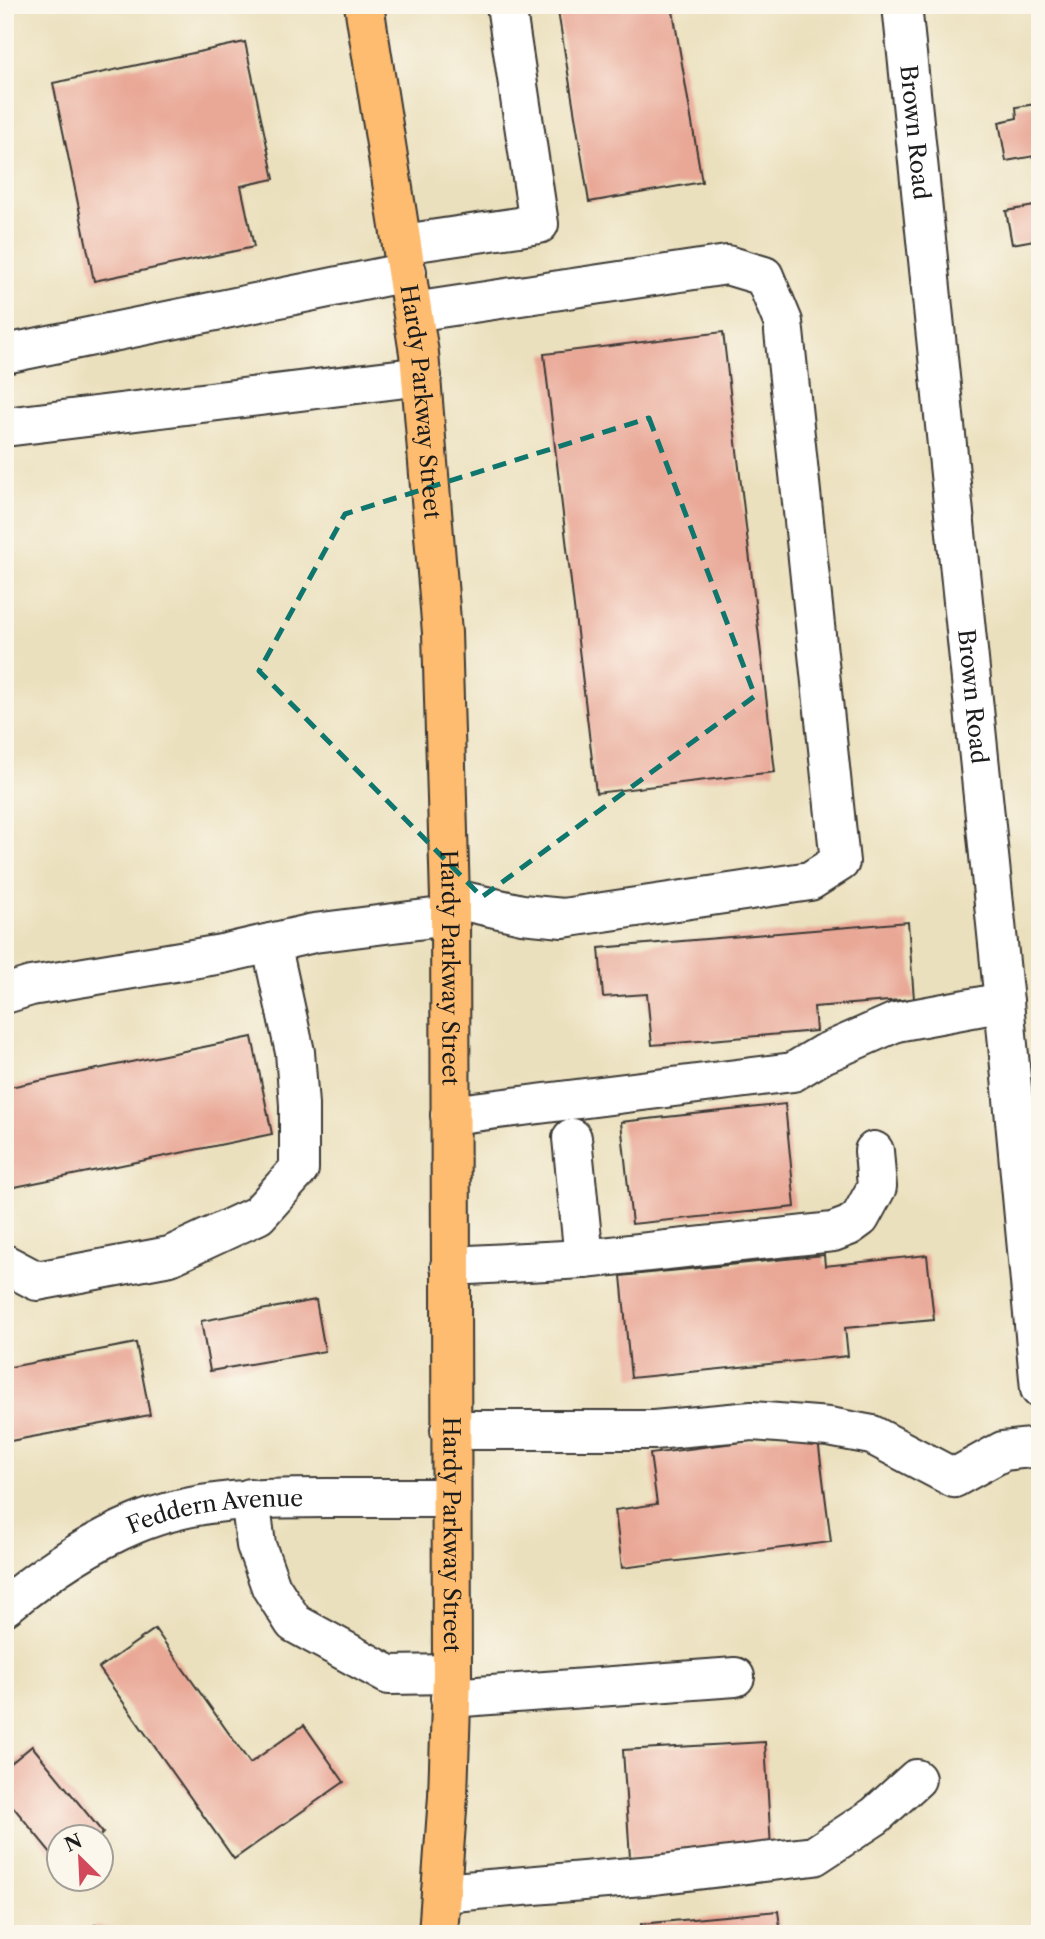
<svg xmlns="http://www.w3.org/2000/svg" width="1045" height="1939" viewBox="0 0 1045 1939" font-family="'Libre Caslon Text',serif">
  <rect width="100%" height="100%" fill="#fbf7ec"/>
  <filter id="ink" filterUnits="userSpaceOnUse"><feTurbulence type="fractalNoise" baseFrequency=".0143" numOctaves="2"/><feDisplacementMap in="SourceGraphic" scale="14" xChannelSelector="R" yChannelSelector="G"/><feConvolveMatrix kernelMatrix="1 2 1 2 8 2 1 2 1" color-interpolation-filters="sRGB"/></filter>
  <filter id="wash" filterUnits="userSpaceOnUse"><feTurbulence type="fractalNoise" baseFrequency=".00686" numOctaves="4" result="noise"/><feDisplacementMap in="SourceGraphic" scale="28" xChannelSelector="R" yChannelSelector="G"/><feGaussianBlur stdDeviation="1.57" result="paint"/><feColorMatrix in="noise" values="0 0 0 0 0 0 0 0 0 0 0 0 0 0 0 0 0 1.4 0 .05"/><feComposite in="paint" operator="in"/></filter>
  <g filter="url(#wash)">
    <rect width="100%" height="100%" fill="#ebe0bd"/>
    <g id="blocks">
      <path fill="#e9a796" d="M557,5H672L702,182L589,202Z
        M245,42L274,179L241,186L254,247L94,281L53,83Z
        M1036,104L1037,116H1040V155L1006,161L999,122L1017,118L1016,107Z
        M1040,205V239L1012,244L1006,211Z
        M723,332L775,772L596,793L544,354Z
        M908,922L914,999L814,1007L816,1031L652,1045L647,994L603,997L599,948Z
        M252,1037L272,1134L5,1189V1088Z
        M785,1104L795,1207L632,1224L621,1122Z
        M824,1255L825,1266L927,1255L934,1320L845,1328L848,1356L631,1378L621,1276Z
        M316,1300L325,1351L210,1371L201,1321Z
        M136,1343L150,1415L5,1442V1368Z
        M817,1432L831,1542L622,1568L615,1510L657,1504L650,1454Z
        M155,1629L250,1763L304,1725L344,1782L234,1859L99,1668Z
        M765,1742L771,1849L630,1858L623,1750Z
        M32,1746L103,1833L98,1838H60V1864L5,1797V1768Z
        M778,1911L781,1934H642L641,1924Z
        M95,1925L130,1933V1934H93Z"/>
    </g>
  </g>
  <g filter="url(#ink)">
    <use href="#blocks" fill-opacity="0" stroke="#3b3934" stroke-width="2"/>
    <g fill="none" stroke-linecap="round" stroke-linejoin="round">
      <defs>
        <g id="minor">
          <path id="s1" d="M902,5L1004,1002L1040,1389"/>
          <path d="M403,244L539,224L506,5"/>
          <path d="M413,312L727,265L764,276L783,322L840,862L810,881L563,918L522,914L450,898"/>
          <path d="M5,354L407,272"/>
          <path d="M5,427L422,376"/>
          <path d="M5,994L31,986L222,954L314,933L449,916"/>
          <path d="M450,1115L793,1072L823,1054L896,1022L1004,1002"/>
          <path d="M572,1138L584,1259"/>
          <path d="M5,1264L37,1281L170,1256L258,1215L299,1169V1105L295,1052L271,943"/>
          <path d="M450,1266L584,1259L833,1232L849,1226L860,1218L877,1187L874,1151"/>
          <path d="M450,1430H654L752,1421L829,1427L872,1435L954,1478L1003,1451L1040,1447"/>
          <path d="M250,1498L256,1545L271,1587L294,1623L389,1675L452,1674"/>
          <path id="s2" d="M5,1606C45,1573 87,1544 135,1524C196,1498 263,1498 328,1498C369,1498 410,1498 450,1498"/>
          <path d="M450,1698L735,1677"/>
          <path d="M441,1893L654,1875L814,1856L875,1816L916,1779"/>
        </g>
        <g id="major">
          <path id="s3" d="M364,5L419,353L442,633L450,898L452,1674L448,1796L438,1934"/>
        </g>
      </defs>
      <use href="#minor" stroke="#3b3934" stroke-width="42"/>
      <use href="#major" stroke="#3b3934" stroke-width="42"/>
      <use href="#minor" stroke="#fff" stroke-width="38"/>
      <use href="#major" stroke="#fdbc70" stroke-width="38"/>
    </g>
  </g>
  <path fill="none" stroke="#0f766e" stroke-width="5" stroke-dasharray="14 9" stroke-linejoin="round" d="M649,418L755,696L482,897L259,671L345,514Z"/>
  <g text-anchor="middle" stroke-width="6" stroke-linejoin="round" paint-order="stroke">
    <g font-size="23" fill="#1c1c1c" stroke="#fbf7ec">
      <text dy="8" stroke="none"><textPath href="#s1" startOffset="128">Brown Road</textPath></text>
      <text dy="8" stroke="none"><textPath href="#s3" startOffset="401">Hardy Parkway Street</textPath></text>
      <text dy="8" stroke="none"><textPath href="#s1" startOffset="695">Brown Road</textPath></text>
      <text dy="8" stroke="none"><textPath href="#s3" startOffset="968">Hardy Parkway Street</textPath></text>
      <text dy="8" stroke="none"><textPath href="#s2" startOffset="236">Feddern Avenue</textPath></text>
      <text dy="8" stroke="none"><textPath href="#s3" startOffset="1535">Hardy Parkway Street</textPath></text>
    </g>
  </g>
  <rect width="1045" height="1939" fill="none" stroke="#fbf7ec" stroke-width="28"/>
  <g transform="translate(80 1858) rotate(336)"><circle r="33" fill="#fbf7ec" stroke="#a29f99" stroke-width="2"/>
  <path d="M0-5L12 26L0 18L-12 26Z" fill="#d1495b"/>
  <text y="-10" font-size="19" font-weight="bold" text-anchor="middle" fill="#1c1c1c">N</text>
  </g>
</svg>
